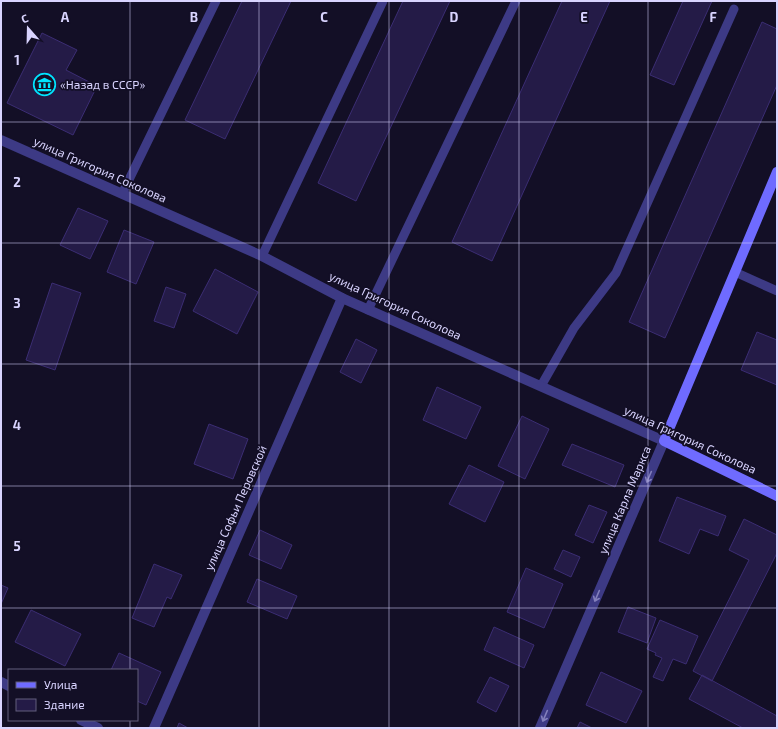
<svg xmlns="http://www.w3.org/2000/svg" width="778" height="729" viewBox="0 0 778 729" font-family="'Exo 2',sans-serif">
  <rect width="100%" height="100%" fill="#130f26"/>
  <path fill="#241b47" stroke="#3b2d73" d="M242,1H291L225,139L185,120Z
    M403,1H450L356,201L318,183Z
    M562,1H610L492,261L452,242Z
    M683,1H712L674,85L650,75Z
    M762,22L777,29V85L665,338L629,322Z
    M42,33L77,50L66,70L97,86L73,135L7,103Z
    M78,208L108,221L90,259L60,245Z
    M124,230L154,242L136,284L107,272Z
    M215,269L258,292L237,334L193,311Z
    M52,283L81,293L55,370L26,360Z
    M166,287L186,294L174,328L154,321Z
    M757,332L777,340V385L741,370Z
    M356,339L377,350L361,383L340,372Z
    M437,387L481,407L466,439L423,420Z
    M522,416L549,429L525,479L498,466Z
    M209,424L248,439L233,479L194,464Z
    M572,444L624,465L615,487L562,465Z
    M469,465L504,482L485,522L449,504Z
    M677,497L726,516L718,536L700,529L689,554L659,541Z
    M589,505L607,512L593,543L575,535Z
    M744,519L777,535V553L712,681L693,671L749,560L729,550Z
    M260,530L292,545L281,569L249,555Z
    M563,550L580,557L571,577L554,569Z
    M154,564L182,575L171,599L167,597L154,627L132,618Z
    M526,568L563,584L544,628L507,612Z
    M257,579L297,596L287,619L247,602Z
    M1,585L8,588L1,604Z
    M628,607L656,618L647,643L618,632Z
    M31,610L81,634L65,666L15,642Z
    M660,620L698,636L686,664L673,659L663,681L653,677L662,658L655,655L656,653L647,649Z
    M494,627L534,645L524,668L484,650Z
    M119,653L161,672L146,705L137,701V670H111Z
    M601,672L642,691L626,723L586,705Z
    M702,675L777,716V728H743L689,699Z
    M490,677L509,686L496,712L477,702Z
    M580,722L592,728H577Z
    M179,723L188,728H177Z"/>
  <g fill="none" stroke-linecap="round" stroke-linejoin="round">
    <path stroke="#3d3a85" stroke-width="9" d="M122,194L216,1
      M262,256L383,1
      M735,272L777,291
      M368,310L516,1
      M541,386L574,328L616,273L734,9"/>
    <path stroke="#3d3a85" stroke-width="10" d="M1,682L9,686
      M81,720L98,728
      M154,728L342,298
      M540,728L664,441"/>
    <path stroke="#3d3a85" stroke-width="10" d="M1,140L262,256L342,298L664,441"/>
    <path stroke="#6f6bff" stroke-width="10" d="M777,172L664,441L777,496"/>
  </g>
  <defs><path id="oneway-shaft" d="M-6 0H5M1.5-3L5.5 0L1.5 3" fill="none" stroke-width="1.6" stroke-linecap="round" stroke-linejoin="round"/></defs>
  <g stroke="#837fbc">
    <use href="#oneway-shaft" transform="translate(649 477) rotate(113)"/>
    <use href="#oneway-shaft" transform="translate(597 596) rotate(113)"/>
    <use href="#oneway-shaft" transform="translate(545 716) rotate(113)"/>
  </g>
  <path fill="none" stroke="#d9d4ff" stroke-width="1" stroke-opacity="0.55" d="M130,1V670M259,1V728M389,1V728M519,1V728M648,1V728M1,122H777M1,243H777M1,364H777M1,486H777M1,608H777M130,720V728"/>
  <defs>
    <symbol id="museum-ring" viewBox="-11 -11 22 22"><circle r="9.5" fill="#130f26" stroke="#00e5ff" stroke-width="1.5"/><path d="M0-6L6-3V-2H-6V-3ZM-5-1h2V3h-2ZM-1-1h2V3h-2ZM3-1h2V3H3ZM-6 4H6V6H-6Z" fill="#00e5ff"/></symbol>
  </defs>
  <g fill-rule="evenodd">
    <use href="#museum-ring" x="32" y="72" width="25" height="25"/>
  </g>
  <g text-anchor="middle" stroke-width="3.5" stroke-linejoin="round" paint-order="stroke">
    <g font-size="12" fill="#d9d4ff" stroke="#130f26" text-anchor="start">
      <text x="60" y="89">«Назад в СССР»</text>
    </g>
    <g font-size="12" fill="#d9d4ff" stroke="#130f26">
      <text transform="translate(100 170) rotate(24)" y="4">улица Григория Соколова</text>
      <text transform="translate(395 306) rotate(25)" y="4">улица Григория Соколова</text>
      <text transform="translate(690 440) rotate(25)" y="4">улица Григория Соколова</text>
      <text transform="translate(625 500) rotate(-67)" y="4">улица Карла Маркса</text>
      <text transform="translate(236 508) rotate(-66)" y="4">улица Софьи Перовской</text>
    </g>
  </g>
  <g font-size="13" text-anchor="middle" font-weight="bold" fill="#d9d4ff" stroke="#130f26" stroke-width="3.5" stroke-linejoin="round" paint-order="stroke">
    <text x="65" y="22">A</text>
    <text x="194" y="22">B</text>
    <text x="324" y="22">C</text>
    <text x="454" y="22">D</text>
    <text x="584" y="22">E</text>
    <text x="713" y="22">F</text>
    <text x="17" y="65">1</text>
    <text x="17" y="187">2</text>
    <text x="17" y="308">3</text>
    <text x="17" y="430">4</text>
    <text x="17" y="551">5</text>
  </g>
  <rect width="778" height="729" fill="none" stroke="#d9d4ff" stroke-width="4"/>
  <rect x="8" y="669" width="130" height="52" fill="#130f26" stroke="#625e7d"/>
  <rect x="16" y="682" width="20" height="6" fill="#6f6bff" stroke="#625e7d"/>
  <text x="44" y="689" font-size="12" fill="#d9d4ff">Улица</text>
  <rect x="16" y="699" width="20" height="12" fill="#241b47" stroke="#625e7d"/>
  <text x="44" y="709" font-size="12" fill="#d9d4ff">Здание</text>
  <g transform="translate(28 28) rotate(340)" stroke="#130f26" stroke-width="3" paint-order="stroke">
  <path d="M0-3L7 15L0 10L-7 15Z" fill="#d9d4ff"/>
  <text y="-6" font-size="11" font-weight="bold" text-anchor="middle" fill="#d9d4ff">С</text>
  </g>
</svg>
